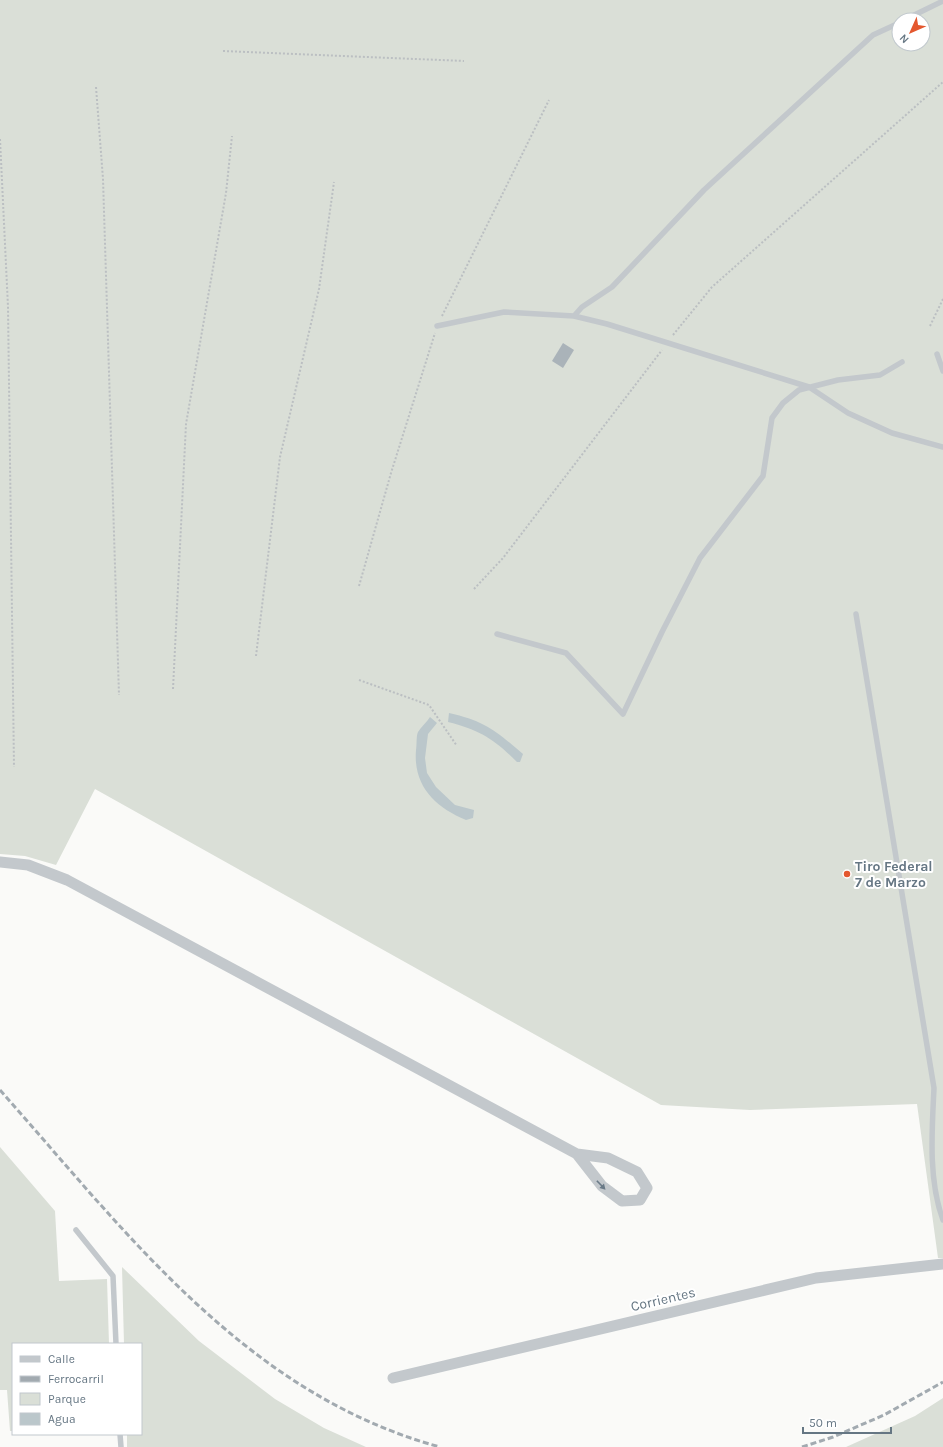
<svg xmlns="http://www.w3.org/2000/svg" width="943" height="1447" viewBox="0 0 943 1447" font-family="Karla,sans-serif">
  <rect width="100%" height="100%" fill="#fafaf8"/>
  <path fill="#dadfd7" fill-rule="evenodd" d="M0,0H943V1258H938L917,1104L750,1110L661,1105L95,789L56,865L25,856L0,854ZM899,20H923V44H899Z
    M0,1147L55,1211L59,1281L107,1279L109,1344H13V1431H10L7,1390H0Z
    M122,1267L199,1341L275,1399L324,1428L366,1447H127V1434H141V1344H124Z
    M943,1398V1447H846L915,1416Z"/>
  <path fill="#bbc7cb" d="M449,713C485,721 496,731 523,754L520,762H517C494,739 480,730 448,722Z
    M430,717L437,723L428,734L425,758L427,773L436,787L455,805L474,810L473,818L466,820C435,807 413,786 416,750C417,745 416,736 418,732C421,727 427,722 430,717Z"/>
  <path fill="#aab3b9" d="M563,343L574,350L563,368L552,361Z"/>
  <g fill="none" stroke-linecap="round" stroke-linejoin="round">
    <path stroke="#bbbfc2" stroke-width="2" stroke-dasharray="2 2" stroke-linecap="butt" d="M223,51L464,61
      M96,87L103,179L119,695
      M0,139L8,307L14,767
      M442,316L549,100
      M930,326L943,299
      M673,335L712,287L943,82
      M359,586L391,473L435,333
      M474,589L503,558L662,350
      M256,656L280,457L319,289L334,182
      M359,680L429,705L457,746
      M173,689L186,424L226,193L232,136"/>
    <path stroke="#c3c8cc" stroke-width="5.5" d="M904,20L943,1
      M574,316L582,307L612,287L704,190L873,35L899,23
      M437,326L504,312L574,316L607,324L809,387L848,413L892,433L943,447
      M937,354L943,371
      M856,614L934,1088C932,1130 928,1180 943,1220
      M497,634L566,653L623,714L662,632L700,558L763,476L772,418L783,403L799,390L838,380L880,375L902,362
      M76,1230L113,1276L116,1344
      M120,1434L121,1447"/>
    <path stroke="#c3c8cc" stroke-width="11" d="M0,862L28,865L67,880L577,1154L608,1158L637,1172L647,1188L640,1200L622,1201L602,1186L577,1154
      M393,1378L816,1278L943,1264"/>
    <path stroke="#a2aab0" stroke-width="3" stroke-dasharray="6 3" stroke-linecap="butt" d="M0,1090C127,1233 246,1394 440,1447
      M802,1447L833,1437L884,1415L943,1382"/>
  </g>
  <defs><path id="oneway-solid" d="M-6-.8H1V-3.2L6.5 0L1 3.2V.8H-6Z"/></defs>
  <use fill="#6a7a87" href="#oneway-solid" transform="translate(601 1185) rotate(46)"/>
  <circle fill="#e4572e" stroke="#fff" stroke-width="1.5" cx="847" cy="874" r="4"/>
  <g text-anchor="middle" stroke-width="4" stroke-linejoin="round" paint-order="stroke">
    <g font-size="14" font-weight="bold" fill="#657683" stroke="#fff" text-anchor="start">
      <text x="855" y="871">Tiro Federal<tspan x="855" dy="16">7 de Marzo</tspan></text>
    </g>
    <g font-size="14" fill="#657683" stroke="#fff">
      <text transform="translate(663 1299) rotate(-13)" y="5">Corrientes</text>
    </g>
  </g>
  <rect x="12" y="1343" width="130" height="92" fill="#ffffff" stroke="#c1c8cd"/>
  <rect x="20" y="1356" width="20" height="6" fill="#c3c8cc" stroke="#c1c8cd"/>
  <text x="48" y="1363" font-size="12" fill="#657683">Calle</text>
  <rect x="20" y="1376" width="20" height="6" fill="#a2aab0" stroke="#c1c8cd"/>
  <text x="48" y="1383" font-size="12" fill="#657683">Ferrocarril</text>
  <rect x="20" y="1393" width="20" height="12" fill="#dadfd7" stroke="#c1c8cd"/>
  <text x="48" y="1403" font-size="12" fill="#657683">Parque</text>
  <rect x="20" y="1413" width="20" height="12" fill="#bbc7cb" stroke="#c1c8cd"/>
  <text x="48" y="1423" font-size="12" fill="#657683">Agua</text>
  <g transform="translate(911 32) rotate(225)"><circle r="19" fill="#ffffff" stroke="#c1c8cd"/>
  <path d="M0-3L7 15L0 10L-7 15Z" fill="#e4572e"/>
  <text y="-6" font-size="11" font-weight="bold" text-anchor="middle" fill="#657683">N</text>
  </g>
  <path d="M803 1427v6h88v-6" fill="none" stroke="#657683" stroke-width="2"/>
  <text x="809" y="1427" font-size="12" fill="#657683" stroke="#ffffff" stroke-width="3" paint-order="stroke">50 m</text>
</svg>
